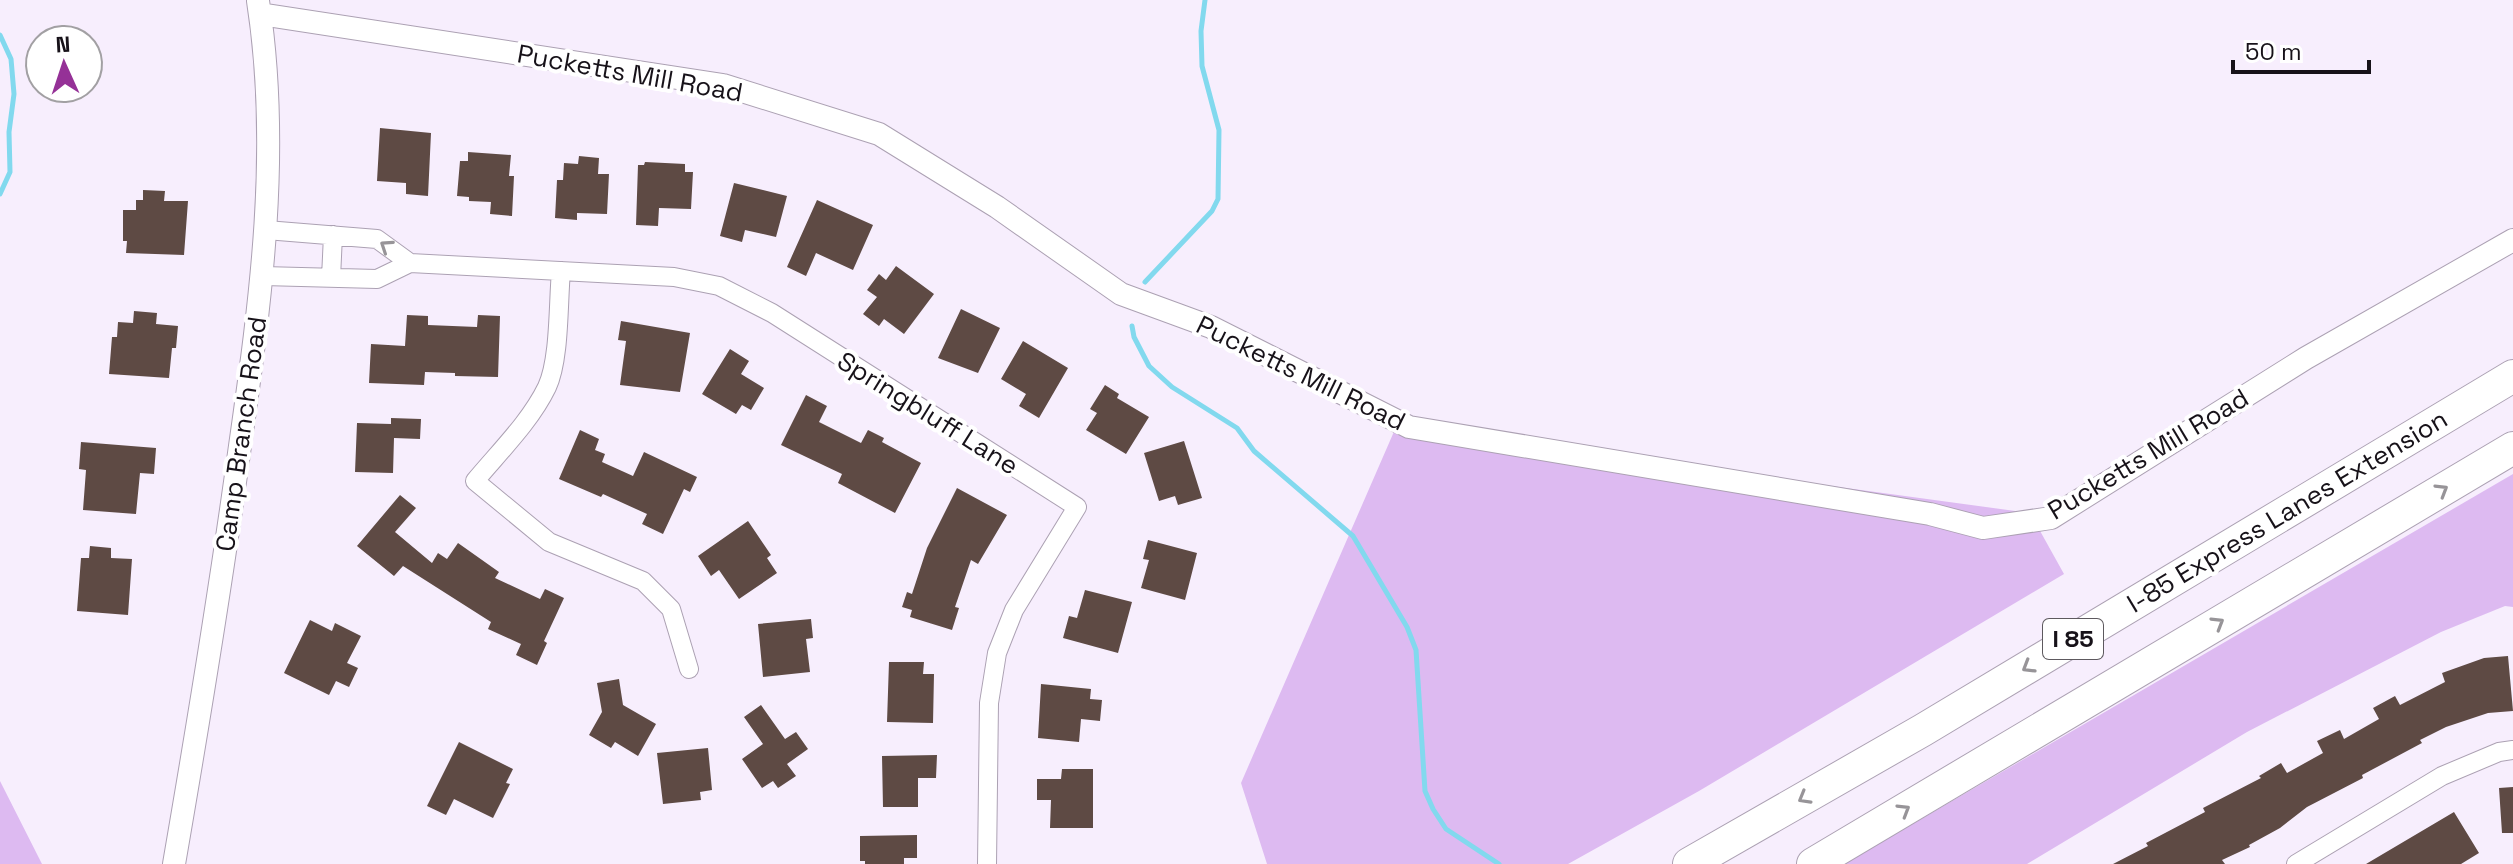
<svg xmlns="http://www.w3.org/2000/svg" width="2513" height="864" viewBox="0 0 2513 864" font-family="'Space Grotesk',sans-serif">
  <rect width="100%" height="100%" fill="#f7eefd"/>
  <path fill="#ddbaf1" d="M1396,427L2030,513L2064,574L1699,791L1568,864H1267L1241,783Z
    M2513,474V607L2505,606L2441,632L2247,732L2027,864H1844Z
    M0,781L42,864H0Z"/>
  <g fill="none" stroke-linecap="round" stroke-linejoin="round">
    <path stroke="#82d9ee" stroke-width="5" d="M0,35L11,59L14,94L9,132L10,172L0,194
      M1145,282L1212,211L1218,199L1219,130L1202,66L1201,31L1205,0
      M1132,326L1134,337L1149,366L1172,387L1237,428L1254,451L1353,536L1407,627L1416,650L1425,791L1433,809L1446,829L1499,864"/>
  </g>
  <path fill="#5e4a44" d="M380,128L431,133L428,196L406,194V183L377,181Z
    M468,152L511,155L509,176H514L512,216L490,214L491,202L469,201V197L457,196L460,161H468Z
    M579,156L599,158L598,174H609L607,214L577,213V220L555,218L557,180H563L564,163L578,164Z
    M645,162L685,164V172H693L691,209L659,208L658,226L636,225L638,165H644Z
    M734,183L787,196L776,237L745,230L742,242L720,236Z
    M143,190L165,191L164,201H188L184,255L126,253L127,241H123V210H136V200H143Z
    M817,200L873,225L853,270L816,253L806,276L787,267Z
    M896,266L934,294L904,334L884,319L879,326L863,314L877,297L867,290L879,274L886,280Z
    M961,309L1000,328L978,373L938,358Z
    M134,311L157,313L156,324L178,326L176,348H172L169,378L109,374L112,337H117L118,322L133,323Z
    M407,315L428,316V325L477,327L478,315L500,316L498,377L455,376V373L425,372L424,385L369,383L371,344L405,346Z
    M621,321L690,333L680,392L620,385L626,341L618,340Z
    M1023,341L1068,368L1039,418L1019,406L1026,394L1001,379Z
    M730,349L749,361L741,374L764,388L751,410L742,405L736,414L702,394Z
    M1105,385L1119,394L1117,398L1149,417L1126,454L1086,430L1097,413L1090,409Z
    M806,395L827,406L819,422L861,443L868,430L884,438L882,442L921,463L895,513L838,483L842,474L781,445Z
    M391,418L421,419L420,439L394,438L393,473L355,472L357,423L391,424Z
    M580,430L599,439L595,450L605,454L602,462L633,476L644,452L697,477L690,492L684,489L663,534L642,524L647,514L603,494L601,497L559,479Z
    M1184,441L1202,498L1178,505L1175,496L1159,501L1144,453Z
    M81,442L156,448L154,474L140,473L136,514L83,510L86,470L79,469Z
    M957,488L1007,515L978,564L971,560L955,607L959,608L952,630L910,617L912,610L902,607L907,592L912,594L927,548Z
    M400,495L416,508L395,532L432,563L438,553L447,559L458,543L499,572L495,578L540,599L545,589L564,598L544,641L547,643L537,665L516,655L521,644L488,629L491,622L403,566L394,576L357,546Z
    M748,521L771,555L767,558L777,573L739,599L719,570L711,576L698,556Z
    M1148,540L1197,553L1185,600L1141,588L1149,560L1143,559Z
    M90,546L111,548V558L132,559L128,615L77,611L81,558H89Z
    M1085,590L1132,602L1118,653L1063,638L1069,616L1077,618Z
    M811,619L813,638L806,639L810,672L763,677L758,624Z
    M310,620L332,631L335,623L361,636L347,663L358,668L349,687L336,681L329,695L284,673Z
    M2508,656L2513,711L2488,713L2446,727L2420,740L2422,743L2362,775L2363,778L2307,807L2280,828L2249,845L2250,847L2222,860L2225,864H2113L2148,846L2146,843L2205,812L2203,808L2261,778L2259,776L2281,763L2287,773L2323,753L2317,741L2340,730L2344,739L2379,719L2373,708L2395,696L2400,705L2445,682L2442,673L2484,658Z
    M889,662H924L923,674H934L933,723L887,722Z
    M619,679L623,705L656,724L638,756L615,742L611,748L589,735L602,712L597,683Z
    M1041,684L1091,689L1090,699L1102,700L1100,721L1081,719L1079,742L1038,738Z
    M761,705L785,739L796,732L808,749L787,764L796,776L778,788L773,781L762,788L742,759L763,744L744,717Z
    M459,742L513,769L506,783L510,784L493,818L454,799L446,815L427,806Z
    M708,748L712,790L700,792L701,800L663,804L657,753Z
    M937,755L936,778H918V807H883L882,756Z
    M1062,769H1093V828H1050L1051,800H1037V779H1061Z
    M2513,787V833H2502L2499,788Z
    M2454,812L2479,853L2461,864H2366Z
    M917,835V858H904V864H865V861H860V836Z"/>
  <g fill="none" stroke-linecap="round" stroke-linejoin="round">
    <defs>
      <path id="minor" d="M410,263L674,277L719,286L772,313L1077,507L1014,610L997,653L989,703L987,864
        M561,271C558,303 560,359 547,387C530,422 499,452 475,481L549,542L643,581L671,609L689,669
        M263,276L377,279L410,263L377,239L266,230
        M331,278L333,235
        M2296,864L2442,776L2499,752L2513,750"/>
      <path id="tertiary" d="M260,14L723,85L879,134L997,207L1121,294L1211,327L1409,427L1930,514L1983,528L2051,518L2306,358L2513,240
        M174,864C198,725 221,586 240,446C261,299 281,149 258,1"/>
      <path id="motorway" d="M1689,864L1923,730L2513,376
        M1813,864L2513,448"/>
    </defs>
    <use href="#minor" stroke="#aca1b3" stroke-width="20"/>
    <use href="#tertiary" stroke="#aca1b3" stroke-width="24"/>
    <use href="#motorway" stroke="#aca1b3" stroke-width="34"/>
    <use href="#minor" stroke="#fff" stroke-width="18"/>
    <use href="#tertiary" stroke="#fff" stroke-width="22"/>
    <use href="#motorway" stroke="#fff" stroke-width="32"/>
  </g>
  <defs><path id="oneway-chevron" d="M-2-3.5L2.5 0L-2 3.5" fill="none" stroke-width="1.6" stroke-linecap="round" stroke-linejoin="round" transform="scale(2)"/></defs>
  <g stroke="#979498">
    <use href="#oneway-chevron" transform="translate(386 246) rotate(-146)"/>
    <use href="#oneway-chevron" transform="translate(2442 490) rotate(-31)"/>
    <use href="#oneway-chevron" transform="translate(2218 623) rotate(-31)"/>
    <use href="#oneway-chevron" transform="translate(2028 667) rotate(149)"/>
    <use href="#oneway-chevron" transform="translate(1804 798) rotate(150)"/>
    <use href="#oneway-chevron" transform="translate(1904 810) rotate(-31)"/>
  </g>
  <g text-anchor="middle" stroke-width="8" stroke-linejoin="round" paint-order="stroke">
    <rect fill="#fff" stroke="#5d595e" stroke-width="2" x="2043" y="619" width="60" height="40" rx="6"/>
    <g font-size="24" font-weight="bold" fill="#171219">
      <text x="2073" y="647">I 85</text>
    </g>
    <g font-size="26" fill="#171219" stroke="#fff">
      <text transform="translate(630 73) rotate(10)" y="9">Pucketts Mill Road</text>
      <text transform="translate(1301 373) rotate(26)" y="9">Pucketts Mill Road</text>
      <text transform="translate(928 413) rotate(32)" y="9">Springbluff Lane</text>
      <text transform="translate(241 434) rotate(-82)" y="9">Camp Branch Road</text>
      <text transform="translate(2148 454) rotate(-31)" y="9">Pucketts Mill Road</text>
      <text transform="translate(2287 511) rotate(-31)" y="9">I-85 Express Lanes Extension</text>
    </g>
  </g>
  <g transform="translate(64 64) rotate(357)"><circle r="38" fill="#ffffff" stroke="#a2a0a3" stroke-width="2"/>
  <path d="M0-6L14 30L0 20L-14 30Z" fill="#953197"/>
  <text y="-12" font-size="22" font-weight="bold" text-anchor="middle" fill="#171219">N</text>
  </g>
  <path d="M2233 60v12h136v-12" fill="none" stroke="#171219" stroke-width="4"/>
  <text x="2245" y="60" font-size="24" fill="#171219" stroke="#ffffff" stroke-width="6" paint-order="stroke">50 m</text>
</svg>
